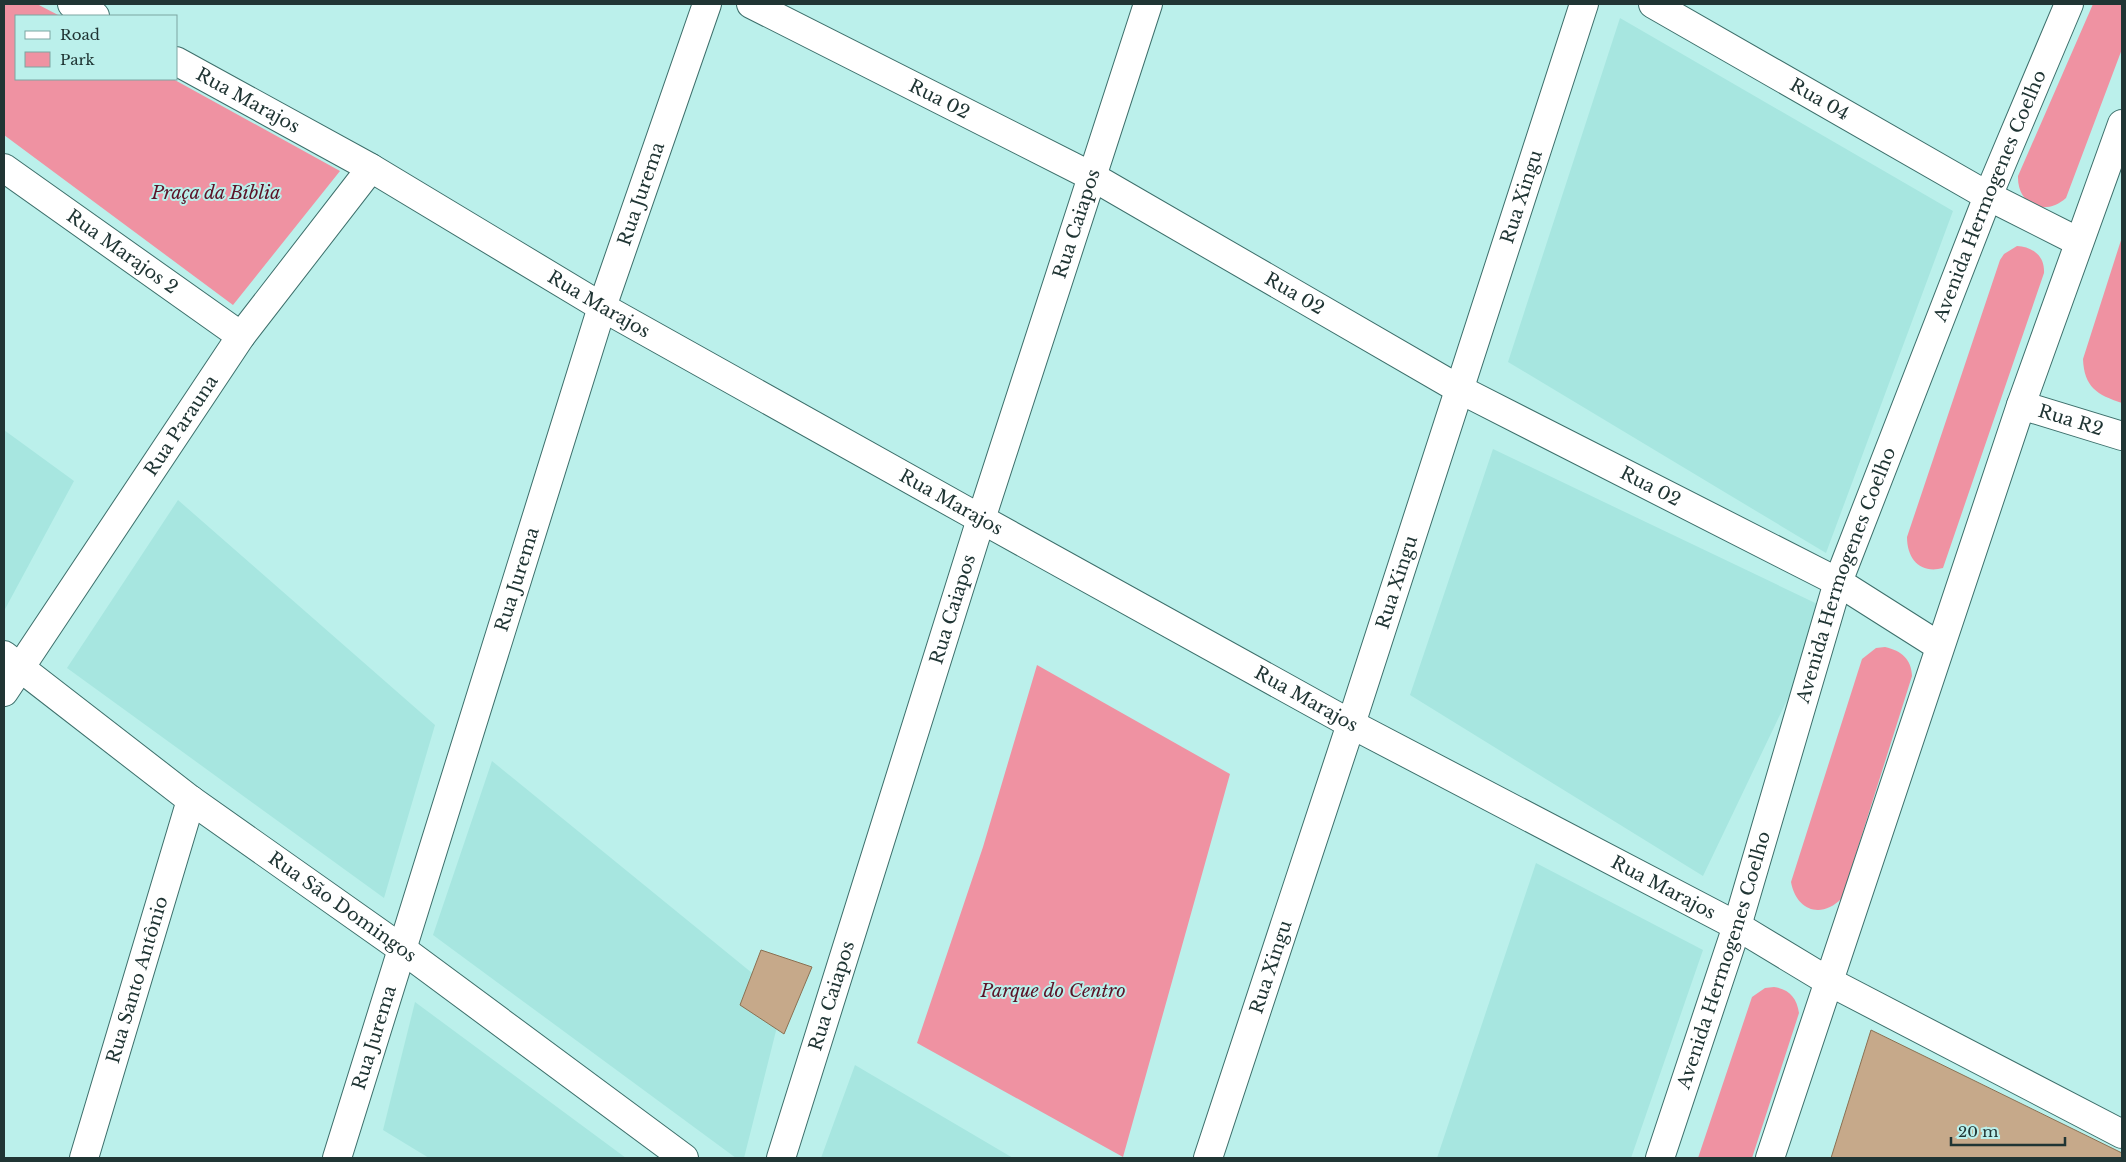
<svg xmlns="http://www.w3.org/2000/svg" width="2126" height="1162" viewBox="0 0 2126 1162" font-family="'Libre Baskerville',serif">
  <rect width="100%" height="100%" fill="#bbf0eb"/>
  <path fill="#a7e6e0" d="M1620,18L1953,211L1826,553L1508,362Z
    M4,430L74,481L4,611Z
    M1493,449L1830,610L1703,876L1410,695Z
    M178,500L435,725L384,898L67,668Z
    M492,761L784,999L744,1158H736L433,935Z
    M1536,863L1703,950L1631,1158H1437Z
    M415,1002L626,1158H429L383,1130Z
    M855,1065L1013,1158H821Z"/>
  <path fill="#ef92a2" d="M4,4H37L60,16H16V79H173L340,171L233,305L4,135Z
    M2093,4H2122V49L2066,198C2045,217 2017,205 2018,176Z
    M2122,237V403C2097,395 2084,387 2083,359Z
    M2017,246C2033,247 2045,256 2044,273L1943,568C1921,574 1907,560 1907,537L2000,260L2004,254Z
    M1885,647C1902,651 1911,659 1912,676L1842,898C1821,920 1796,910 1791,882L1862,659L1876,648Z
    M1037,665L1230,774L1123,1157L917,1043L983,847Z
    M1774,987C1789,989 1797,998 1799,1013L1752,1158H1698L1752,997L1765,988Z"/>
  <path fill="#c6a98a" stroke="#8a7052" d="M761,950L812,967L784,1034L740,1005Z
    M1871,1030L2122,1153V1158H1831Z"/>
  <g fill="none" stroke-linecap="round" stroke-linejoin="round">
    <defs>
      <g id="street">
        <path id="s1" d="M751,4L1093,177L1459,389L1838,582"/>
        <path id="s2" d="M1653,4L1988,196"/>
        <path id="s3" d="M4,168L241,336"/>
        <path id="s4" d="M2021,405L2122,436"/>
        <path id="s5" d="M4,692L241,336L371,168"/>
        <path d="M1828,981L2122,1134"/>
        <path id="s6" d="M84,1158L191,800"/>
        <path id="s7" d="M337,1158L602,307L707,4"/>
        <path id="s8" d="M781,1158L981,519L1148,4"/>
        <path id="s9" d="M1208,1158L1351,724L1584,4"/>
      </g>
      <g id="secondary">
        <path d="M72,4L95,16"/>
        <path id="s10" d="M176,61L371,168L602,307L981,519L1351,724L1737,926L1828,981"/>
        <path d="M1988,196L2079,242"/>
        <path d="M1838,582L1939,646"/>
        <path id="s11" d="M4,655L191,800L402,949L684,1158"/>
        <path id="s12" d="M1660,1158L1737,926L1838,582L1988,196L2069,4"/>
        <path d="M1770,1158L2021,405L2122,124"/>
      </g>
    </defs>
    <use href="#street" stroke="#3d6f6b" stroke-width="30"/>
    <use href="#secondary" stroke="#3d6f6b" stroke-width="30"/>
    <use href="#street" stroke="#fff" stroke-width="28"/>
    <use href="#secondary" stroke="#fff" stroke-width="28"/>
  </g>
  <g text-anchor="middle" stroke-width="4" stroke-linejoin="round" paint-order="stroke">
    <g font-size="18" fill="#203534" stroke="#bbf0eb">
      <text dy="6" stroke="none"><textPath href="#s1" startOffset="211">Rua 02</textPath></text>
      <text dy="6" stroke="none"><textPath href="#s2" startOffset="192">Rua 04</textPath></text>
      <text dy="6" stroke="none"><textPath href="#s10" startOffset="82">Rua Marajos</textPath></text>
      <text dy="6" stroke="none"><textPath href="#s7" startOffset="1011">Rua Jurema</textPath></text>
      <text dy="6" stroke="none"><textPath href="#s9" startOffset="1011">Rua Xingu</textPath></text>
      <text dy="6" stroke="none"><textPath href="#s12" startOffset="1018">Avenida Hermogenes Coelho</textPath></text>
      <text dy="6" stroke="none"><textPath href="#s8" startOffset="980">Rua Caiapos</textPath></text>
      <text dy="6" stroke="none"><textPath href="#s3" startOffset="145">Rua Marajos 2</textPath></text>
      <text dy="6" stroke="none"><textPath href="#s1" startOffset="616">Rua 02</textPath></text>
      <text dy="6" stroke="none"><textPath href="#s10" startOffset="488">Rua Marajos</textPath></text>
      <text dy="6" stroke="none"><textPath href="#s4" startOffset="52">Rua R2</textPath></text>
      <text dy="6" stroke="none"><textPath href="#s5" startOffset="320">Rua Parauna</textPath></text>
      <text dy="6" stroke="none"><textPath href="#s1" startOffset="1021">Rua 02</textPath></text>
      <text dy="6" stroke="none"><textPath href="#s10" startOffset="892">Rua Marajos</textPath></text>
      <text dy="6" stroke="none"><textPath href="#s12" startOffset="612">Avenida Hermogenes Coelho</textPath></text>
      <text dy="6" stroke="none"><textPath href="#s7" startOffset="606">Rua Jurema</textPath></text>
      <text dy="6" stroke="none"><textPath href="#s9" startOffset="606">Rua Xingu</textPath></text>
      <text dy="6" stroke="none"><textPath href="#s8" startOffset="575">Rua Caiapos</textPath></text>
      <text dy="6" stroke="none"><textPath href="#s10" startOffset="1298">Rua Marajos</textPath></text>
      <text dy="6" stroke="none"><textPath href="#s10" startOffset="1702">Rua Marajos</textPath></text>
      <text dy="6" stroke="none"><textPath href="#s11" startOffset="422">Rua São Domingos</textPath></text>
      <text dy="6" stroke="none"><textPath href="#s12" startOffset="208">Avenida Hermogenes Coelho</textPath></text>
      <text dy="6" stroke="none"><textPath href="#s9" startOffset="201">Rua Xingu</textPath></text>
      <text dy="6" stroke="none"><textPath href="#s6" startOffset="186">Rua Santo Antônio</textPath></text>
      <text dy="6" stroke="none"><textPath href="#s8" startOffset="170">Rua Caiapos</textPath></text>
      <text dy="6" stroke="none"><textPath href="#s7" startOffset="126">Rua Jurema</textPath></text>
    </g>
    <g font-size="18" font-style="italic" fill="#5b1327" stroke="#bbf0eb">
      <text x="216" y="199">Praça da Bíblia</text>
      <text x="1053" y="997">Parque do Centro</text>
    </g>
  </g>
  <rect width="2126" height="1162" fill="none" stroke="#203534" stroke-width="10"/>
  <rect x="15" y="15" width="162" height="65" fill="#bbf0eb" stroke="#7da5a2"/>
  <rect x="25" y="31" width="25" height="8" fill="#ffffff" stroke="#7da5a2"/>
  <text x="60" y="40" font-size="15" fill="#203534">Road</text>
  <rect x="25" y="52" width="25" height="15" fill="#ef92a2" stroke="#7da5a2"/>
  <text x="60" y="65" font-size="15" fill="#203534">Park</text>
  <path d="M1951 1137v8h114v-8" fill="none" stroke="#203534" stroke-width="2.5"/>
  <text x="1958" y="1137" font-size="15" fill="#203534" stroke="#bbf0eb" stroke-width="4" paint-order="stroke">20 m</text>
</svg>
